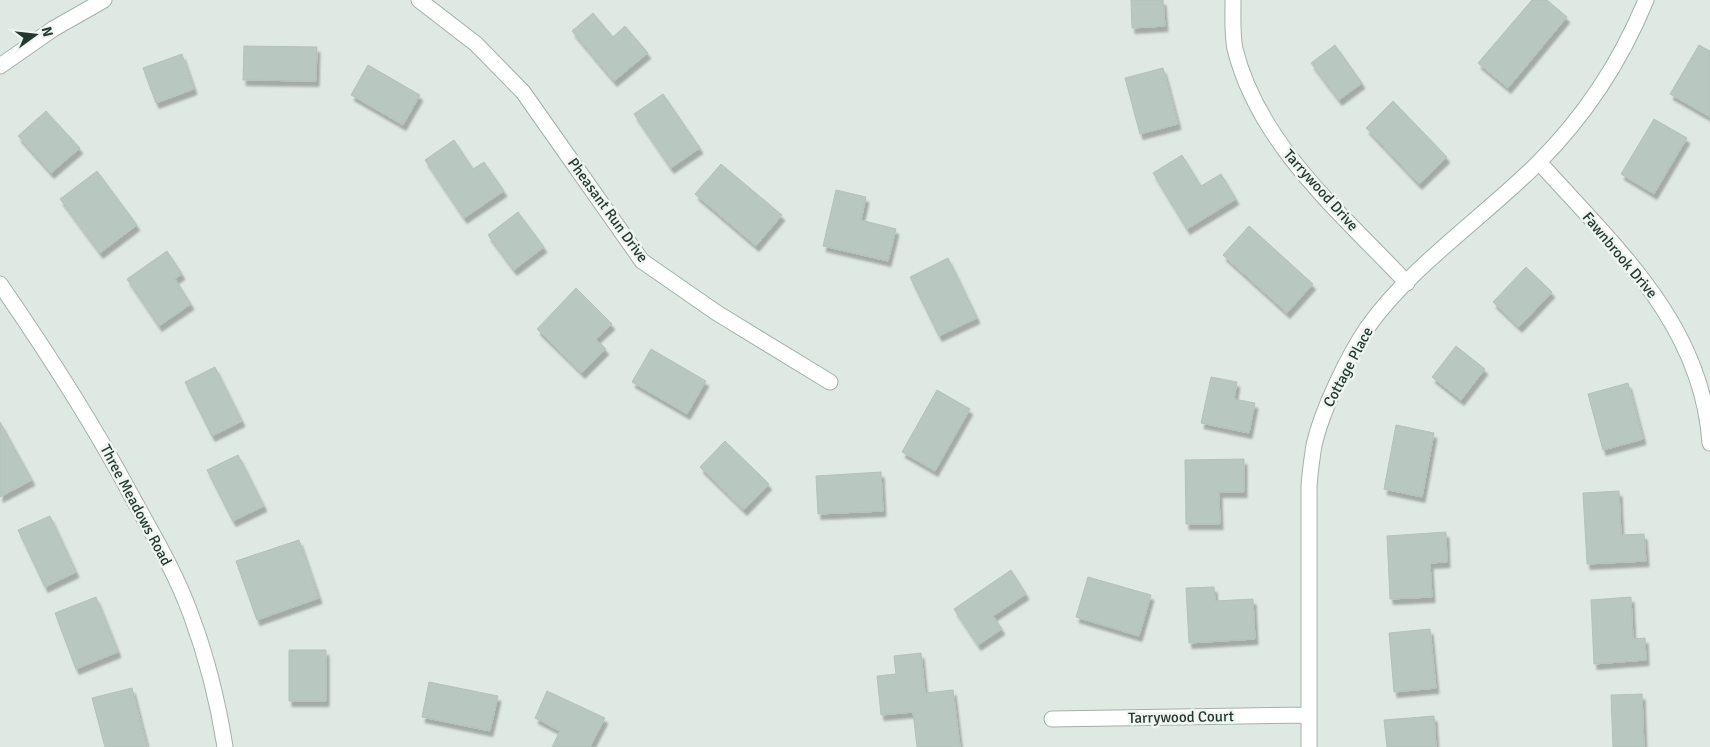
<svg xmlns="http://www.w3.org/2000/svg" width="1710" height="747" viewBox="0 0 1710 747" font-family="Signika,sans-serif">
  <defs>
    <filter id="shadow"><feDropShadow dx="3" dy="5.5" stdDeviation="1" flood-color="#0004"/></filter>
  </defs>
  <rect width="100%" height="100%" fill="#dfe9e4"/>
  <path fill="#b8c7bf" stroke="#b2c2ba" filter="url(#shadow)" d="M1131,0H1163L1165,26L1132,28Z
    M1532,0H1547L1567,17L1508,88L1478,63Z
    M593,13L613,37L625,26L648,53L614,81L572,31Z
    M1335,45L1362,83L1339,100L1311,63Z
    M1699,45L1710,51V117L1670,94Z
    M244,46L317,47L316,81L243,80Z
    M182,54L194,89L156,103L143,68Z
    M368,65L420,95L403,125L351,95Z
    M1163,68L1178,124L1140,134L1125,78Z
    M663,94L700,148L671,168L634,114Z
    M1393,101L1447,157L1419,184L1366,128Z
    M46,111L80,148L51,173L18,136Z
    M1654,119L1687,138L1654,194L1621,174Z
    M454,140L473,169L484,162L504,191L464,218L425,160Z
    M1182,155L1201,186L1221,174L1236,199L1187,229L1153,173Z
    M721,164L782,215L756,246L695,194Z
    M97,171L137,225L100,253L60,199Z
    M836,190L866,197L861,220L896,229L888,261L823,246Z
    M518,212L544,247L514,270L488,235Z
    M1249,226L1313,284L1287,313L1223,255Z
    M167,251L182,274L175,279L191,304L159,326L127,279Z
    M948,258L977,318L939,336L910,277Z
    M1526,267L1552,292L1519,327L1493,302Z
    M576,288L612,324L596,339L606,349L582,373L537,329Z
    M1456,346L1485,369L1461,400L1432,377Z
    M651,349L706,381L687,414L632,382Z
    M215,367L242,421L212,436L185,382Z
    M1211,377L1237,382L1234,399L1255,403L1249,433L1201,423Z
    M1628,383L1643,439L1603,450L1588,394Z
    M937,390L970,409L935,471L902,452Z
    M0,422L32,480L0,497Z
    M1396,425L1434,433L1422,497L1384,489Z
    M725,441L769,484L744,510L700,467Z
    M238,455L264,506L233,521L207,470Z
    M1244,459V492H1219L1220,524H1186L1185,460Z
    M881,472L883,511L818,514L816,476Z
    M1619,491L1621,535L1644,534L1646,561L1587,564L1583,493Z
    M50,516L76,572L45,587L18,530Z
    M1446,532L1447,562L1430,563L1432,597L1390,599L1387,536Z
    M299,540L319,598L257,620L236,561Z
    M1011,570L1026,594L993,616L1002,629L978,645L954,609Z
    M1088,577L1151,595L1139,636L1076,617Z
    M1214,587L1215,601L1253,599L1255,639L1189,643L1186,588Z
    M96,597L118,652L76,669L55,613Z
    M1631,597L1633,639L1645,638L1646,660L1594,664L1591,600Z
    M1430,629L1436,688L1394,692L1389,633Z
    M289,650H326V701H289Z
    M921,653L925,693L953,690L960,747H917L913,712L881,715L877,676L896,674L894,656Z
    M429,682L498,696L490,731L422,717Z
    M132,688L147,747H105L92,698Z
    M547,691L605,718L590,747H552L560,731L535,718Z
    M1642,694L1644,747H1613L1611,695Z
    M1434,716L1436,747H1387L1384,720Z"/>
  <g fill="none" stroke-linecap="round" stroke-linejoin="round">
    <defs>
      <path id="minor" d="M419,0L476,44L523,92L642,261L717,313L830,382
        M1233,0C1233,16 1232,34 1235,49C1259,145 1341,213 1407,283
        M0,66L53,29L104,0
        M1539,162C1614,246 1702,323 1710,443
        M0,284C47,352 91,420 130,493C152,533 176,573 191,615C207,658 218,702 225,747
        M1052,719L1309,715
        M1309,747V486C1310,472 1312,458 1314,445C1322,410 1347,358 1367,328C1410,267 1485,216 1538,163C1585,116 1621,61 1646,0"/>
    </defs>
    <use href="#minor" stroke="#a3b0aa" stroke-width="17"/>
    <use href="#minor" stroke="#fff" stroke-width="15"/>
  </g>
  <g text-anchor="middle" stroke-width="5" stroke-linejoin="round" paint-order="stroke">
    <g font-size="15" fill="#223830" stroke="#eff6f2">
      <text transform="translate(1321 190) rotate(48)" y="5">Tarrywood Drive</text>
      <text transform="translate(608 210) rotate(54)" y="5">Pheasant Run Drive</text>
      <text transform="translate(1620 255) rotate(50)" y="5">Fawnbrook Drive</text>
      <text transform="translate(1348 367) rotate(-62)" y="5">Cottage Place</text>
      <text transform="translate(136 505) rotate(62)" y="5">Three Meadows Road</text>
      <text transform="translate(1181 717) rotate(-1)" y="5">Tarrywood Court</text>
    </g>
  </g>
  <g transform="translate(35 35) rotate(75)" stroke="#eff6f2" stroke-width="4" paint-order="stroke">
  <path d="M0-4L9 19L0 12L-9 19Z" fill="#223830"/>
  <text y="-8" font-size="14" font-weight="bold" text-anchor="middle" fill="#223830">N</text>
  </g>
</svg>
